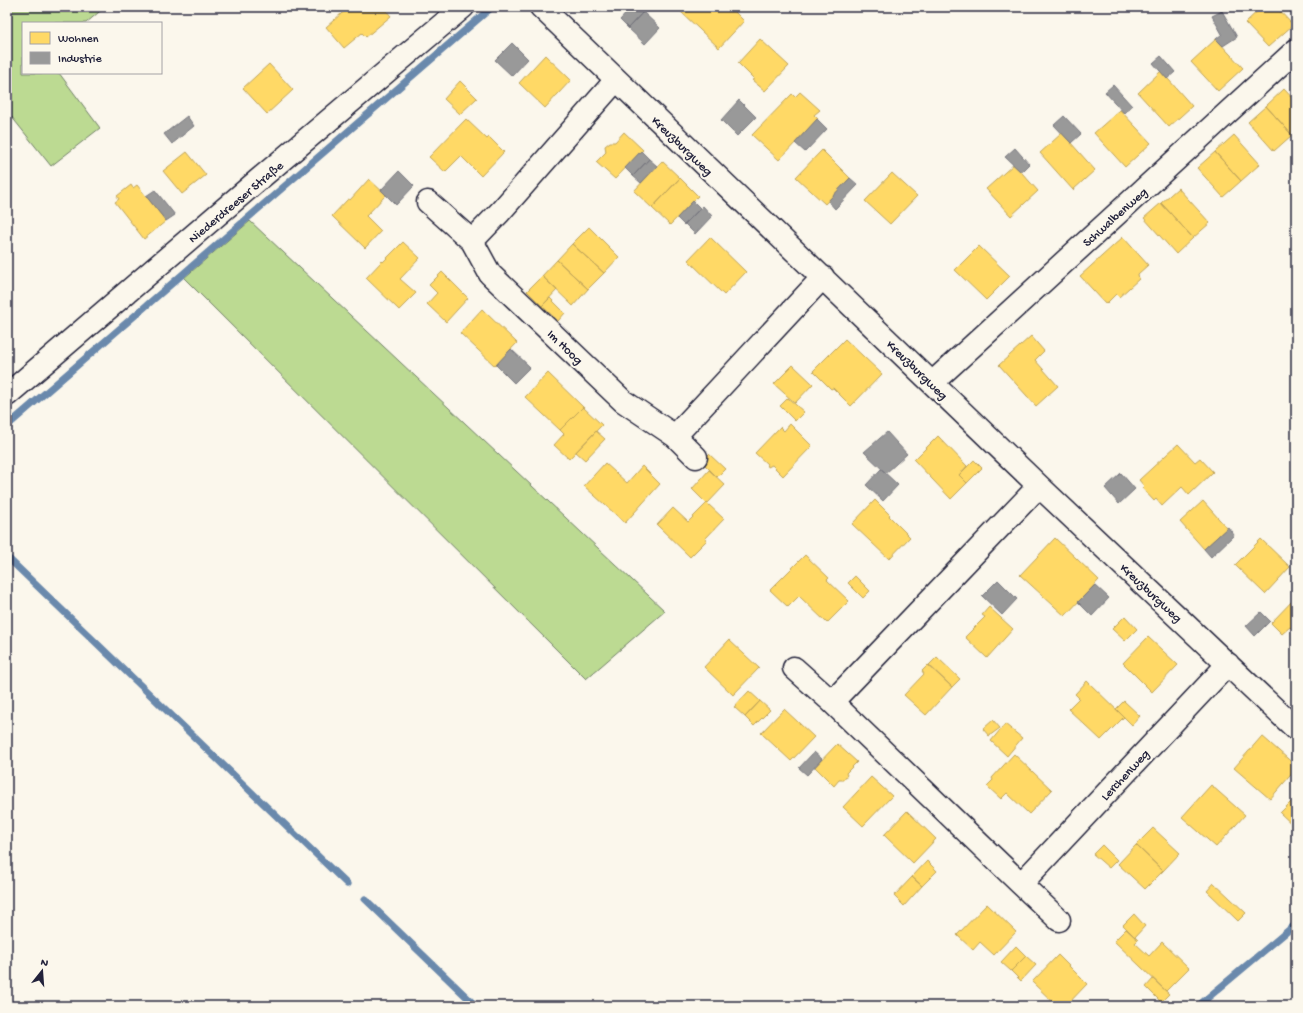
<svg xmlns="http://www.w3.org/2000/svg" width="1303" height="1013" viewBox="0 0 1303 1013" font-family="'Gochi Hand',sans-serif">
  <rect width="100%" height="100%" fill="#fbf7ec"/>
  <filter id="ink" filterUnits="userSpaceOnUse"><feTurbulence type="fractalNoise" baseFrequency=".025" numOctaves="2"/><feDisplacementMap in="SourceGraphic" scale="8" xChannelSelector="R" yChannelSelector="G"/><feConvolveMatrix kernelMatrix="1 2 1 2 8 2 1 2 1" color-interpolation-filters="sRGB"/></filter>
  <g filter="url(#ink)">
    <path fill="#bcda92" stroke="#6f7e66" d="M7,7H105L86,23H23V73H59L100,128L51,166L7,111Z
      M250,221L665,611L586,679L184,278Z"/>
    <path fill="#ffd966" stroke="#bda259" d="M349,7H385L384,8L391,16L366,37L362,33L344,48L326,27Z
      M683,7H730L744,21L719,48L680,11Z
      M1262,7H1276L1293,25L1268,47L1245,23Z
      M760,39L789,66L765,91L752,80L754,79L738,63Z
      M1216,39L1243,68L1218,91L1191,62Z
      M545,55L571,80L545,108L519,83Z
      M269,64L293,90L267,114L243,88Z
      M1161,71L1192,106L1169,127L1138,93Z
      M460,81L477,98L460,114L444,99Z
      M1284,89L1296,102V131L1292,135L1266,106Z
      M800,92L820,110L814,115L818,119L779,160L752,135L792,94L795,97Z
      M1266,106L1292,135L1274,151L1248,122Z
      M1120,110L1151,143L1125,167L1094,133Z
      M466,119L487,139L489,137L504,152L481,176L461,156L445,172L429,157Z
      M624,132L643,150L615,179L596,162L606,152L605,146L610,142H615Z
      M1062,133L1095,170L1073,190L1040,153Z
      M1234,135L1260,164L1241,181L1215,152Z
      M822,150L850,178L825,204L796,177Z
      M187,152L206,175L182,194L163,171Z
      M1215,152L1241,181L1223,197L1197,168Z
      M662,161L680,178L652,208L634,191Z
      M1014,164L1038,191L1011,216L986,189Z
      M892,173L917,196L890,224L865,201Z
      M680,178L698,196L670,225L652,208Z
      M369,179L386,195L366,216L381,231L365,248L332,216L348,199L350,200Z
      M131,185L133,188L137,185L166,221L144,239L115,202L119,199L117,196Z
      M1178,188L1210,223L1193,238L1161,203Z
      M1161,203L1193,238L1176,254L1144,218Z
      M589,227L619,257L604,273L572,244Z
      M710,237L746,272L724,295L688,260Z
      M1123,237L1148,265L1138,274L1139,279L1119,297L1116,294L1106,304L1080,276Z
      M403,242L420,258L400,279L416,293L399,310L366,278L382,261L383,262Z
      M572,244L604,273L588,289L557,260Z
      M979,246L1010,276L986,300L955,270Z
      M557,260L588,289L573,306L542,276Z
      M442,272L468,298L446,322L427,304L437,293L429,285Z
      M542,276L557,290L542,306L527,291Z
      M550,298L565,313L558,321L542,306Z
      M482,309L517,343L495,366L460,333Z
      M1031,336L1044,351L1035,360L1058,386L1036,406L999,365Z
      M845,339L882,374L851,406L833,388L831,389L813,371Z
      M793,365L813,384L795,403L774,384Z
      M548,373L583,407L560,430L525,397Z
      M788,398L804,412L795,421L780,406Z
      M583,407L602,425L569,459L554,445L564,434L560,430Z
      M790,424L812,446L783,476L772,465L768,467L767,464L755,453L780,427L784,431Z
      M596,431L605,439L585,460L576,452Z
      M938,436L967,466L959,475L967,483L951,499L914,460Z
      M1178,444L1195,462L1200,458L1213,472L1189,495L1182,487L1162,506L1156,499L1154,501L1142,488L1144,486L1139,480Z
      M709,454L725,469L717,477L702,462Z
      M974,460L982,468L967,483L959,475Z
      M605,463L627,483L642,466L660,484L625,523L584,486Z
      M709,470L725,485L707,504L692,489Z
      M875,500L890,515L889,516L910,537L889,559L852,524Z
      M1203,501L1227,528L1204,549L1180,522Z
      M707,503L724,519L705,539L707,540L690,557L657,525L673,508L688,522Z
      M1055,538L1099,580L1065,616L1020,575Z
      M1261,539L1290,567L1265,594L1235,565Z
      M805,555L829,578L827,580L849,601L827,623L799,596L788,607L770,590Z
      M855,576L870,591L863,598L848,583Z
      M1296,597V633L1290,627L1282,634L1271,623Z
      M989,607L1013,629L987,658L965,637L985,617L982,615Z
      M1125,616L1137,629L1125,641L1112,629Z
      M1148,637L1178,665L1152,692L1123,663Z
      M729,640L759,668L733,695L704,667Z
      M937,657L960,679L952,687L929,665Z
      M928,665L952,687L926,715L904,695L924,674L922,671Z
      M1087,681L1124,717L1101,740L1068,709L1079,698L1075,694Z
      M749,691L760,701L745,717L734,707Z
      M760,701L770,710L754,726L745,717Z
      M1124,701L1140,716L1132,725L1116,709Z
      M784,709L814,737L791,761L761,733Z
      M993,720L1000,728L989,736L983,729Z
      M1005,724L1022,738L1007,756L991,741Z
      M1262,736L1296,766V769L1270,799L1234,768Z
      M837,744L857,762L846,773L847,775L843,780H839L834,786L815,767Z
      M1014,754L1052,790L1029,814L1007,793L1001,799L987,786L993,780L992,778Z
      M871,777L892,796L863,826L843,807Z
      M1211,785L1245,815L1216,847L1182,817Z
      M1296,797V828L1280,813Z
      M907,811L936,839L913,863L884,835Z
      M1153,828L1180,853L1163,871L1136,845Z
      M1102,845L1117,860L1109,868L1093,854Z
      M1136,845L1163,871L1145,889L1118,864Z
      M927,861L937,871L922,886L912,877Z
      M912,877L922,886L904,906L894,896Z
      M1214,883L1246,913L1238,921L1207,891Z
      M987,904L1016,932L994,955L980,942L973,950L957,935Z
      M1134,914L1145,926L1135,937L1123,925Z
      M1126,929L1138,940L1135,943L1149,956L1162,942L1189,968L1166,991L1114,941Z
      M1016,946L1026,956L1011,971L1001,962Z
      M1058,955L1087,984L1066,1006H1057L1032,982Z
      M1026,956L1036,965L1021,981L1011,971Z
      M1153,979L1169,994L1161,1002L1146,987Z"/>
    <path fill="#999" stroke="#75757d" d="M632,7H644L646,9L628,28L620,20Z
      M1222,11L1237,37L1223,46L1216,39L1222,34L1212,16Z
      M643,12L660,28L645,44L628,28Z
      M512,43L528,59L512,76L495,60Z
      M1161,56L1175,72L1167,79L1153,63Z
      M1113,85L1132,106L1124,113L1105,92Z
      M739,100L756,117L737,136L721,120Z
      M187,116L194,126L172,144L164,134Z
      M1064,116L1081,134L1071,143L1054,125Z
      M817,119L827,129L805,152L795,143Z
      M1015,148L1029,164L1021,172L1005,157Z
      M641,151L649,159L633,176L625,168Z
      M649,159L657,166L641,183L633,176Z
      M399,171L414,186L396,205L381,190Z
      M850,178L858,185L835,209L828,201Z
      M155,190L175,215L166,221L146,196Z
      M693,201L700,208L684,225L677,218Z
      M703,206L712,216L695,234L685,224Z
      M511,349L530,367L514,383L496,365Z
      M887,432L907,454L886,473L864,452Z
      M881,469L898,485L883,501L866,485Z
      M1121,473L1135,489L1119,504L1105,488Z
      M1228,527L1234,535L1211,557L1204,549Z
      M998,580L1017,599L1002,615L982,596Z
      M1095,585L1109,598L1092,616L1078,602Z
      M1261,612L1270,621L1255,636L1246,626Z
      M814,752L822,759L807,775L799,768Z"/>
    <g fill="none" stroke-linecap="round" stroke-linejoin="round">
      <path stroke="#6b89ac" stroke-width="7" d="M7,426L492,7
        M7,557L347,884
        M365,899L476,1006
        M1198,1006L1296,924"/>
      <defs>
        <path id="minor" d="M541,7L1039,486L1296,729
          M616,80L500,212L472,241L490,274L623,401L675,436L823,277
          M428,202L472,241
          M932,383L1296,50
          M7,395L257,181L463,7
          M675,436L696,457
          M1039,486L832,702L1021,884L1228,664
          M794,668L832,702
          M1021,884L1059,920"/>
      </defs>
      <use href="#minor" stroke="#22223b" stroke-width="25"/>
      <use href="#minor" stroke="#fbf7ec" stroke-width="22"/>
    </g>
  </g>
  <g text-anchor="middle" stroke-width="4" stroke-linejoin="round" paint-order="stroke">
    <g font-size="13" fill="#22223b" stroke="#fbf7ec">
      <text transform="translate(683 145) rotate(44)" y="5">Kreuzburgweg</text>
      <text transform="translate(235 201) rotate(-40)" y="5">Niederdreeser Straße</text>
      <text transform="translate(1114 216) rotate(-42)" y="5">Schwalbenweg</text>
      <text transform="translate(566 346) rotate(44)" y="5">Im Hoog</text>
      <text transform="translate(918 369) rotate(44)" y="5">Kreuzburgweg</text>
      <text transform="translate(1152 592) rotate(43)" y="5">Kreuzburgweg</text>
      <text transform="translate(1124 774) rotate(-47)" y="5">Lerchenweg</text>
    </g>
  </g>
  <rect width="1303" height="1013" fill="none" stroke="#fbf7ec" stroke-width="24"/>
  <rect x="12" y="12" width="1279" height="989" fill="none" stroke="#22223b" stroke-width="1.5" filter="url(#ink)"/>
  <rect x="22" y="22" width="140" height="52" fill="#fbf7ec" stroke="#a4a2a5"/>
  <rect x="30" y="32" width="20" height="12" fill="#ffd966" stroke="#a4a2a5"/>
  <text x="58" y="42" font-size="12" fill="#22223b">Wohnen</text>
  <rect x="30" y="52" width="20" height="12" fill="#999999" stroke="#a4a2a5"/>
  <text x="58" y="62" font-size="12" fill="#22223b">Industrie</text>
  <g transform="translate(42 971) rotate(17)" stroke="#fbf7ec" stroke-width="3" paint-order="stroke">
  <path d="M0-3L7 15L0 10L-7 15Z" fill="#22223b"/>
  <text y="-6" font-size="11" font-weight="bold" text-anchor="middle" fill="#22223b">N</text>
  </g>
</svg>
